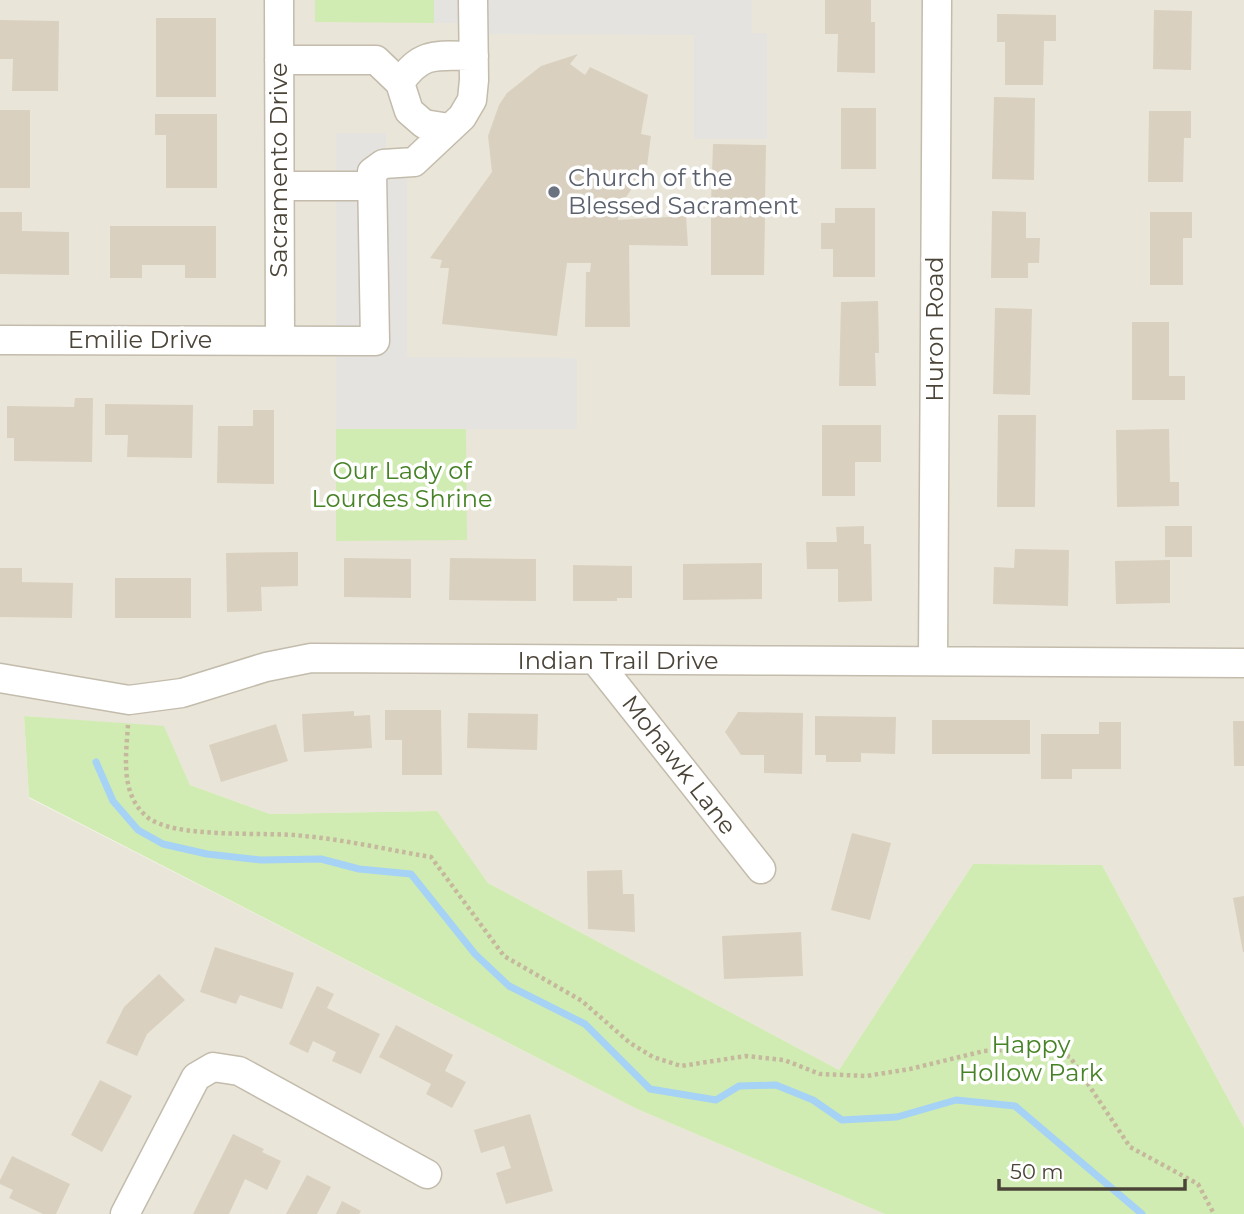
<svg xmlns="http://www.w3.org/2000/svg" width="1244" height="1214" viewBox="0 0 1244 1214" font-family="Montserrat,sans-serif">
  <rect width="100%" height="100%" fill="#f6f3eb"/>
  <path fill="#eae5d9" d="M0,0H1244V1128L1102,865L973,864L839,1070L488,883L436,811L270,814L190,785L164,727L24,716L29,798L637,1109L885,1214H0Z"/>
  <path fill="#d0ecb2" d="M315,0H434V23L315,22Z
    M336,429H466L467,540L336,541Z
    M24,716L164,726L190,785L270,814L437,811L488,883L839,1070L973,864L1102,865L1244,1128V1214H885L637,1109L29,797Z"/>
  <path fill="#e5e3df" d="M434,0H752V33H767V139H694V35L484,34L483,23H434Z
    M336,133H386V152L407,175V357L577,358V429H336Z"/>
  <g fill="none" stroke-linecap="round" stroke-linejoin="round">
    <path stroke="#a5d2f5" stroke-width="7" d="M96,762L113,801L138,830L163,844L207,854L261,860L321,859L359,869L411,874L475,954L509,986L585,1024L650,1089L716,1100L739,1086L776,1085L813,1100L842,1120L897,1117L956,1100L1015,1106L1142,1214"/>
  </g>
  <path fill="#d9d0bf" d="M825,0H871V22H875V73L837,72L838,34H825Z
    M1154,10L1192,11L1191,70L1153,69Z
    M997,14L1056,15V41H1044L1043,85H1005V42H997Z
    M156,18H216V97H156Z
    M0,20L59,21L58,91H12L13,59H0Z
    M578,54L570,64L585,75L590,67L648,95L641,134L651,136L647,166L618,209V220L686,216L688,246L629,245L630,327H585L586,272H590L591,263H567L557,336L442,324L449,268H440L442,260L430,258L492,172L488,136L499,105L507,93L541,66Z
    M994,97L1035,98L1034,180L992,179Z
    M841,108H876V169H841Z
    M0,110H30V188H0Z
    M1149,111H1191V138H1184L1183,182H1148Z
    M155,114H217V188H166V135H155Z
    M713,144L766,145L765,204L711,203Z
    M835,208H875V277H833V249H821V223H835Z
    M992,211L1026,212V238H1040L1039,263H1028V278H991Z
    M0,212H22V231L69,232V275L0,274Z
    M1150,212H1192V238H1183V285H1150Z
    M711,216H765L764,275H711Z
    M110,226H216V278H185V265H142V278H110Z
    M878,301L879,353H875L876,386H839L841,302Z
    M995,308L1032,309L1030,395L993,394Z
    M1132,322H1169V376H1185V400H1132Z
    M75,398H93L92,462L14,461V438H7V406L74,407Z
    M105,404L193,405L192,458L127,457L128,435H105Z
    M253,410H274V484L217,483L218,426H253Z
    M998,415H1036L1035,507H997Z
    M822,425H881V462H855V496H822Z
    M1169,429L1170,482H1179V506L1117,507L1116,430Z
    M864,526V544H871L872,601L838,602V569H807L806,542H837L836,527Z
    M1165,526H1192V557H1165Z
    M1015,549L1069,550L1068,606L993,604L994,567L1014,568Z
    M298,552V586L261,587L262,611L227,612L226,553Z
    M344,558L411,559V598L344,597Z
    M450,558L536,559V601L449,600Z
    M1170,560V603L1116,604L1115,561Z
    M762,563V599L683,600V564Z
    M573,565L632,566V598H617V601H573Z
    M0,568H22V582L73,583L72,618L0,617Z
    M115,578H191V618H115Z
    M385,710H441L442,775H402V740H385Z
    M354,711V716L370,715L372,748L304,752L302,714Z
    M738,712L803,713L802,774L764,773V755H741L725,732Z
    M468,713L538,714L537,750L467,748Z
    M815,716L896,717L895,754L861,753V762H826V755H815Z
    M932,720H1030V754H932Z
    M1233,721H1244V766H1234Z
    M1099,722H1121V769H1072V779H1041V734H1099Z
    M276,724L288,761L221,782L209,745Z
    M852,833L891,843L870,920L831,910Z
    M622,870L623,894H634L635,932L588,929L587,871Z
    M1244,896V952H1243L1233,898Z
    M801,932L803,976L724,979L722,936Z
    M215,947L294,973L282,1009L240,995L236,1004L200,992Z
    M159,974L185,1000L147,1034L137,1056L106,1043L124,1007Z
    M317,986L334,994L327,1008L380,1034L361,1074L332,1061L336,1052L313,1041L308,1053L289,1044Z
    M396,1025L453,1055L445,1071L466,1082L452,1108L426,1094L431,1084L379,1057Z
    M100,1080L132,1096L102,1152L71,1135Z
    M530,1114L553,1191L506,1204L496,1173L511,1168L504,1146L481,1153L474,1130Z
    M233,1134L264,1149L262,1152L281,1161L267,1190L245,1179L229,1214H193Z
    M12,1156L70,1184L56,1214H43L9,1198L13,1190L0,1184V1180Z
    M307,1175L331,1187L317,1214H286Z
    M342,1201L361,1211L359,1214H336Z"/>
  <g fill="none" stroke-linecap="round" stroke-linejoin="round">
    <defs>
      <path id="minor" d="M279,0L280,339
        M279,60H376L400,83L409,111L424,124L449,128
        M400,83C421,50 439,56 474,56
        M280,186H372
        M0,340L375,341L372,172L383,164L414,162L462,117L472,100L474,80L473,0
        M933,659L937,0
        M597,662L761,869
        M0,678L129,700L182,693L266,667L311,658C622,662 933,659 1244,663
        M125,1214L196,1077L213,1067L239,1071L427,1174"/>
    </defs>
    <use href="#minor" stroke="#c3bcac" stroke-width="31"/>
    <path stroke="#c5b89d" stroke-width="4.5" stroke-dasharray="3.5 3.5" stroke-linecap="butt" d="M128,725C126,756 120,793 146,816C172,840 268,831 304,836C347,840 389,850 431,857L504,956L582,1001L630,1043L653,1057L681,1066L746,1056L784,1060L820,1074L866,1076L910,1069L984,1051L1046,1048L1070,1057L1130,1147L1198,1184L1214,1214"/>
    <use href="#minor" stroke="#fff" stroke-width="28"/>
  </g>
  <circle fill="#6b7280" stroke="#fff" stroke-width="2.5" cx="554" cy="192" r="7"/>
  <g text-anchor="middle" stroke-width="7" stroke-linejoin="round" paint-order="stroke">
    <g font-size="24" fill="#4b4438" stroke="#fff">
      <text transform="translate(279 170) rotate(-90)" y="8">Sacramento Drive</text>
      <text transform="translate(935 329) rotate(-90)" y="8">Huron Road</text>
      <text x="140" y="348">Emilie Drive</text>
      <text x="618" y="669">Indian Trail Drive</text>
      <text transform="translate(679 765) rotate(52)" y="8">Mohawk Lane</text>
    </g>
    <g font-size="24" fill="#5b616d" stroke="#fff" text-anchor="start">
      <text x="568" y="186">Church of the<tspan x="568" dy="28">Blessed Sacrament</tspan></text>
    </g>
    <g font-size="24" fill="#468226" stroke="#fff">
      <text x="402" y="479">Our Lady of<tspan x="402" dy="28">Lourdes Shrine</tspan></text>
      <text x="1031" y="1053">Happy<tspan x="1031" dy="28">Hollow Park</tspan></text>
    </g>
  </g>
  <path d="M999 1179v10h186v-10" fill="none" stroke="#4b4438" stroke-width="3.5"/>
  <text x="1010" y="1179" font-size="21" fill="#4b4438" stroke="#ffffff" stroke-width="5" paint-order="stroke">50 m</text>
</svg>
